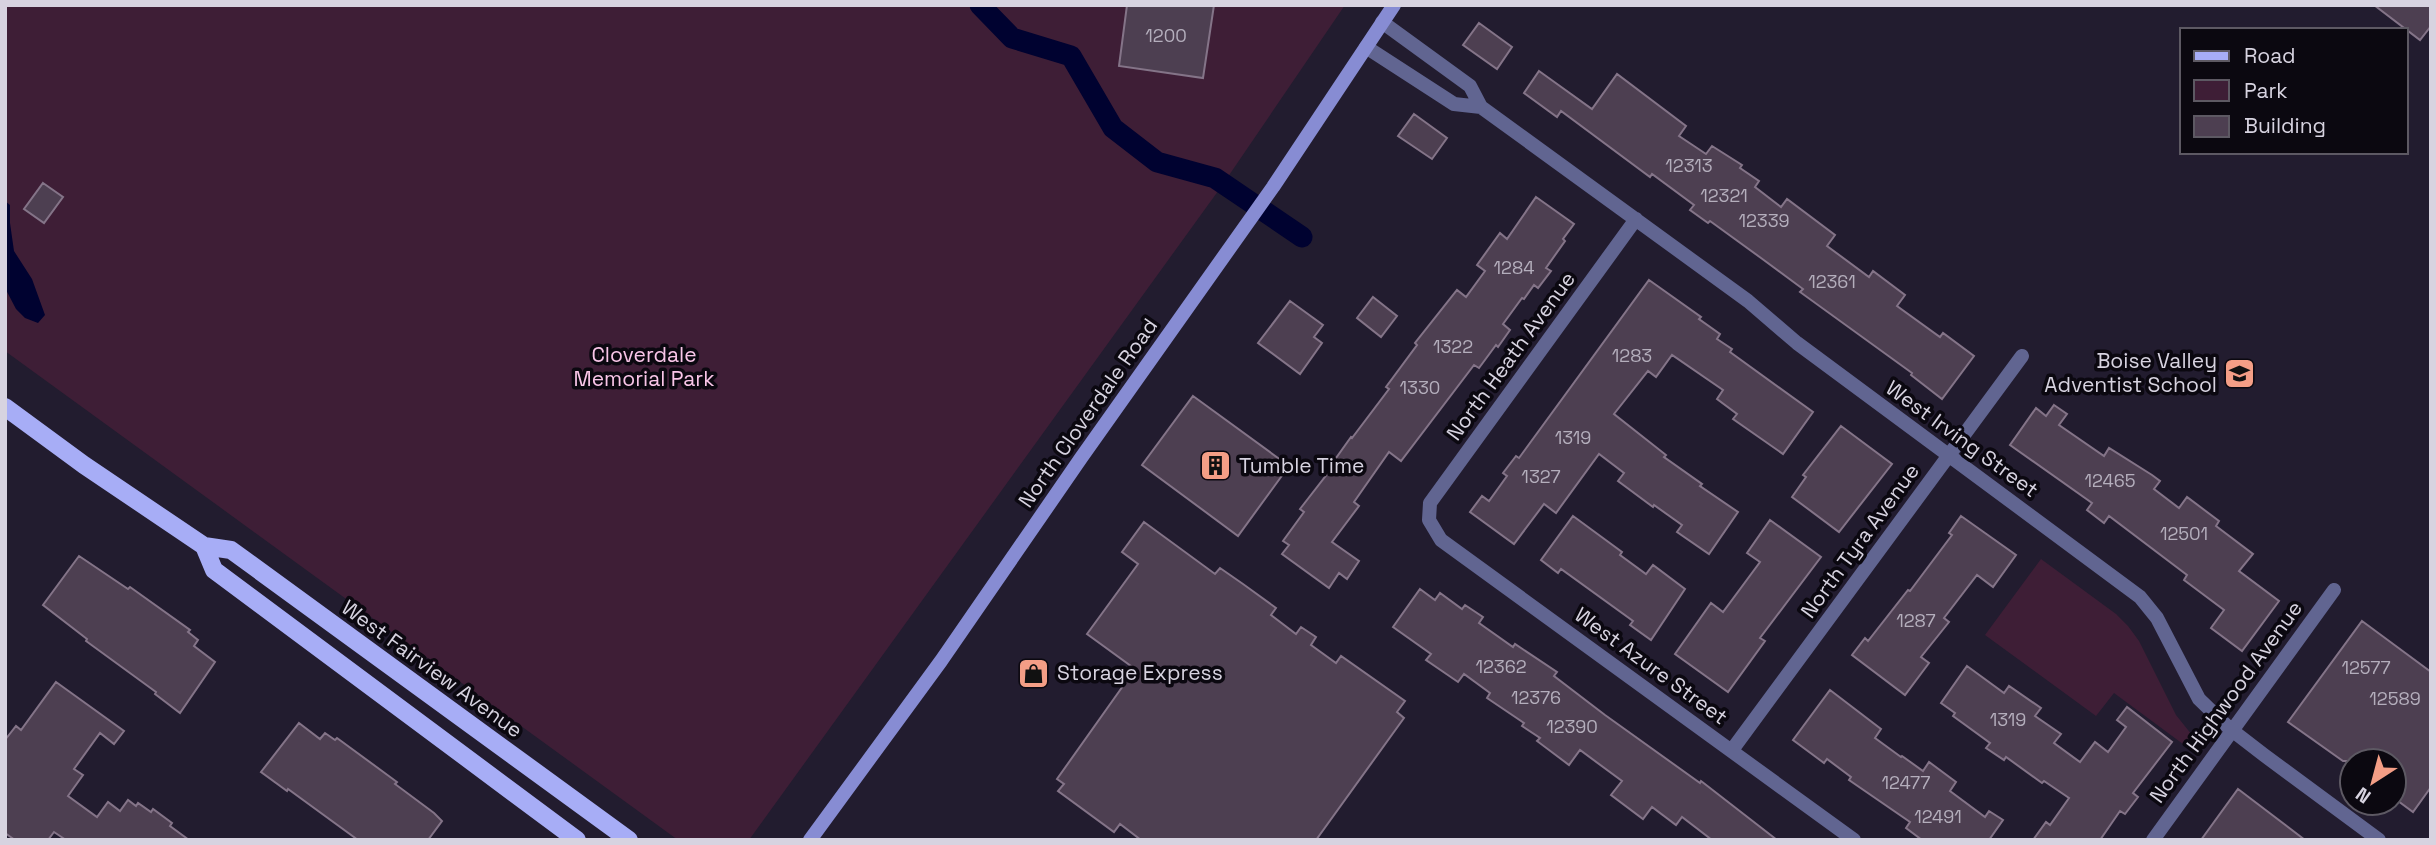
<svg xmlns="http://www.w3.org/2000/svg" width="2436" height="845" viewBox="0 0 2436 845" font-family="'Space Grotesk',sans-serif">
  <rect width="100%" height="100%" fill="#221c2f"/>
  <path fill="#3e1e36" d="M5,5H1345L1221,187L749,840H678L5,351Z
    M2041,559L2116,614L2128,626L2139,641L2176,715L2192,735L2187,747L2114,693L2096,716L1985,635Z"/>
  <path fill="#000230" d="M5,201L10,205V223L14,251L32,279L45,315L38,323L25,318L16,309L5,288Z"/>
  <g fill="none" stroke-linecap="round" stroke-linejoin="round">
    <path stroke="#000230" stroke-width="21" d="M980,5L1012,38L1071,56L1113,128L1157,162L1215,178L1302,237"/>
  </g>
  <path fill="#4d3f51" stroke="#847488" stroke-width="2" d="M1127,5H1214L1203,78L1119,66Z
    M2374,5H2431V26L2420,40Z
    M1479,23L1512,47L1497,69L1463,45Z
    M1539,71L1592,109L1617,74L1686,126L1679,136L1706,154L1712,146L1742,165L1740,168L1759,181L1755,187L1781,207L1787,199L1835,235L1827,246L1869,277L1873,271L1905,295L1897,306L1940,337L1943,333L1974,356L1942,399L1911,375L1912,373L1800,292L1803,289L1761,258L1710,221L1708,223L1690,210L1694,205L1652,174L1650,177L1561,111L1557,117L1524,93Z
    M1414,114L1447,138L1432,159L1398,136Z
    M43,183L63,197L44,223L24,209Z
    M1536,197L1574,224L1563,239L1565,241L1546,268L1551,271L1538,288L1534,285L1524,299L1522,298L1503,324L1510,330L1498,347L1496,345L1479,368L1474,365L1401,461L1389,452L1354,502L1359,506L1332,542L1359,561L1347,579L1339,573L1329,588L1282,554L1289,545L1283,541L1304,512L1300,509L1331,469L1329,468L1351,437L1352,438L1389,389L1386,387L1417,345L1415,343L1457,290L1466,297L1485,271L1477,265L1500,233L1507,239Z
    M1649,280L1701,317L1699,319L1720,334L1717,339L1732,349L1730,352L1813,412L1783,454L1733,419L1737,414L1717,399L1723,390L1672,355L1656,377L1648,371L1614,414L1666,455L1664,457L1702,484L1700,486L1738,512L1709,554L1677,532L1682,525L1654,505L1653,507L1618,481L1624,473L1599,454L1556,513L1544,504L1514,544L1470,512L1482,496L1489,501L1507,476L1503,473L1516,456L1519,458Z
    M1373,297L1397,316L1381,337L1357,318Z
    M1290,301L1323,325L1314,337L1322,343L1300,374L1258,343Z
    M1193,396L1289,466L1238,536L1142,465Z
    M2054,405L2067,414L2059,425L2104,456L2109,448L2152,475L2160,481L2154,489L2179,508L2187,497L2219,521L2216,526L2253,554L2239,571L2279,601L2242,651L2211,628L2224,610L2184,580L2187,575L2109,516L2104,523L2087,510L2092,503L2010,445L2036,408L2046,416Z
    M1841,426L1892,464L1839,532L1792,497L1806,477L1803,475Z
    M1573,516L1622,552L1620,555L1646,574L1653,565L1685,589L1651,640L1630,625L1633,621L1561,569L1558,573L1541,560Z
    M1961,516L2016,555L1993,587L1977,575L1944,618L1949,622L1921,657L1929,663L1905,695L1852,655L1865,638L1868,641L1908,590L1910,591L1952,535L1949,533Z
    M1770,520L1821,557L1760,638L1765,641L1728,692L1675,654L1711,603L1723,612L1760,562L1747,553Z
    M1144,522L1215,574L1220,568L1243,584L1276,608L1271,615L1296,634L1301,627L1316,637L1311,645L1336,663L1341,656L1405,701L1397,712L1404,718L1316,840H1141L1120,824L1114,832L1058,791L1064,784L1057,779L1135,669L1087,634L1138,564L1122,552Z
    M79,556L128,589L130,587L190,630L188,632L198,640L194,646L215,662L180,713L155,694L156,692L86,641L87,639L43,605Z
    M1420,589L1435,600L1440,593L1462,609L1465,605L1483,617L1479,623L1513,647L1515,644L1557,672L1554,676L1605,715L1700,783L1701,781L1777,840H1712L1682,817L1676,825L1652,807L1643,819L1611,795L1622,781L1580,750L1569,765L1537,741L1540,738L1522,726L1524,723L1487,698L1490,693L1464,674L1458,682L1426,660L1431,654L1393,627Z
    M2362,621L2431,672V787L2413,812L2394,798V761H2343L2288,722Z
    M1967,666L2004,693L2009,686L2041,708L2035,716L2061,734L2054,743L2080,762L2095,742L2108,752L2126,727L2117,720L2127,707L2172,742L2133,793L2138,797L2125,814L2120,811L2100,840H2033L2046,822L2050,825L2069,798L2044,781L2042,783L2006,757L2004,760L1986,748L1990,743L1953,716L1955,713L1941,703Z
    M56,682L124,731L114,744L100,733L74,769L83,775L68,796L97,817L108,802L120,811L128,800L136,806L138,803L151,812L153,809L172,823L170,826L189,840H66L54,832L48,840H15L5,833V740L16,726L21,730Z
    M1830,690L1881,729L1875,738L1901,757L1902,756L1923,771L1929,762L1956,782L1950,791L1985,817L1989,811L2003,820L1989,840H1922L1906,828L1910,822L1849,780L1851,777L1827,759L1824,763L1793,740Z
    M299,723L320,739L325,733L335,740L337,738L397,782L395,784L434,813L442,821L428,840H358L288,789L287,791L261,772Z
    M2238,789L2305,840H2201Z"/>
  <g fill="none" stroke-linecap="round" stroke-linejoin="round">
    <path stroke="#616591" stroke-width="14" d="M1366,47L1454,104L1481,107L1470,86L1382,22
      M1481,107L1748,301L1797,343L2140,597L2157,618L2199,699L2229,728L2264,755L2379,840
      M1636,219L1430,503L1429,520L1441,540L1854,840
      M1732,750L2022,356
      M2153,840L2334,590"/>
    <path stroke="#878cd3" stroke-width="14" d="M810,840L941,661L1081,458L1273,187L1394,5"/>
    <path stroke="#a7adf6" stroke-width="18" d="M5,407L84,465L204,546L231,550L629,840
      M204,546L214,570L577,840"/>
  </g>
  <defs>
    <symbol id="school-square" viewBox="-11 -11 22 22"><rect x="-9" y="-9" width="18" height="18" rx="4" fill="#f49e86" stroke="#0b0810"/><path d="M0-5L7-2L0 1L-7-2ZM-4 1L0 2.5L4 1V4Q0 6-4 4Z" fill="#111"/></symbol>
    <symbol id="building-square" viewBox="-11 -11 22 22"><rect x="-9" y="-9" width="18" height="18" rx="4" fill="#f49e86" stroke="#0b0810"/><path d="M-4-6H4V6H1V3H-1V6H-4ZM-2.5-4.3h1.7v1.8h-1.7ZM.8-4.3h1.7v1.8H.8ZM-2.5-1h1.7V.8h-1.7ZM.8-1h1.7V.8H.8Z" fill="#111"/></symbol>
    <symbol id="shop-square" viewBox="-11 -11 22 22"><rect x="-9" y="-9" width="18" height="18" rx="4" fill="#f49e86" stroke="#0b0810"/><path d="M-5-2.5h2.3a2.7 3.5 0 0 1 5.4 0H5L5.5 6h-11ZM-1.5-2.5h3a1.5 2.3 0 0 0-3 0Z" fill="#111"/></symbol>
  </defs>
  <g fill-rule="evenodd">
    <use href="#school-square" x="2222" y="356" width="35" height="35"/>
    <use href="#building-square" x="1198" y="448" width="35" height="35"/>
    <use href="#shop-square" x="1016" y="656" width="35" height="35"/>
  </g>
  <g text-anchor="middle" stroke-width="7" stroke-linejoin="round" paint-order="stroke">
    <g font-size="18" fill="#b4aebc">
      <text x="1166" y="42">1200</text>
      <text x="1689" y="172">12313</text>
      <text x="1724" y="202">12321</text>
      <text x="1764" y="227">12339</text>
      <text x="1514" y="274">1284</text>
      <text x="1832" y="288">12361</text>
      <text x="1453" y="353">1322</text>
      <text x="1632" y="362">1283</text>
      <text x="1420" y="394">1330</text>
      <text x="1573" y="444">1319</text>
      <text x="1541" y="483">1327</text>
      <text x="2110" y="487">12465</text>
      <text x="2184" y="540">12501</text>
      <text x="1916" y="627">1287</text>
      <text x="1501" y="673">12362</text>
      <text x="2366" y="674">12577</text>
      <text x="1536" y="704">12376</text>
      <text x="2395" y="705">12589</text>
      <text x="2008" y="726">1319</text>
      <text x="1572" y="733">12390</text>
      <text x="1906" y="789">12477</text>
      <text x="1938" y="823">12491</text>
    </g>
    <g font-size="21" fill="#f9c5e8" stroke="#0b0810">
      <text x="644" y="362">Cloverdale<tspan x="644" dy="24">Memorial Park</tspan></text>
    </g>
    <g font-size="21" fill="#d7d3e0" stroke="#0b0810">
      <text transform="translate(1511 356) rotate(-54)" y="7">North Heath Avenue</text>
      <text transform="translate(1088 413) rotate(-55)" y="7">North Cloverdale Road</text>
      <text transform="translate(1962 439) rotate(36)" y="7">West Irving Street</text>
      <text transform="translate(1860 541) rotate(-54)" y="7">North Tyra Avenue</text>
      <text transform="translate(1651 666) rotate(36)" y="7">West Azure Street</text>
      <text transform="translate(432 669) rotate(36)" y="7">West Fairview Avenue</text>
      <text transform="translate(2226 702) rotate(-54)" y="7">North Highwood Avenue</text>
    </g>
    <g font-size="21" fill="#d7d3e0" stroke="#0b0810" text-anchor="start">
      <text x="2217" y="368" text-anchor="end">Boise Valley<tspan x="2217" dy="24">Adventist School</tspan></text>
      <text x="1239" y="473">Tumble Time</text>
      <text x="1057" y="680">Storage Express</text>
    </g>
  </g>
  <rect width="2436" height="845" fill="none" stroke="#d7d3e0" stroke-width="14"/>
  <rect x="2180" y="28" width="228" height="126" fill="#0b0810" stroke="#5d5963" stroke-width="2"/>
  <rect x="2194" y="51" width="35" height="10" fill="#a7adf6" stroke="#5d5963" stroke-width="2"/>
  <text x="2244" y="63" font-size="21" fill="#d7d3e0">Road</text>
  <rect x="2194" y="80" width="35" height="21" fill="#3e1e36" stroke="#5d5963" stroke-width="2"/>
  <text x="2244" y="98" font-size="21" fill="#d7d3e0">Park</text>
  <rect x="2194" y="116" width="35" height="21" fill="#4d3f51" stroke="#5d5963" stroke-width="2"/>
  <text x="2244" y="133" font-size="21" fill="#d7d3e0">Building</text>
  <g transform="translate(2373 782) rotate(216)"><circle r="33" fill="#0b0810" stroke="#5d5963" stroke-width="2"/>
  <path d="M0-5L12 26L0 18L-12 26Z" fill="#f49e86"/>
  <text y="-10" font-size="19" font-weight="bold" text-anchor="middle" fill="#d7d3e0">N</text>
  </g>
</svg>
